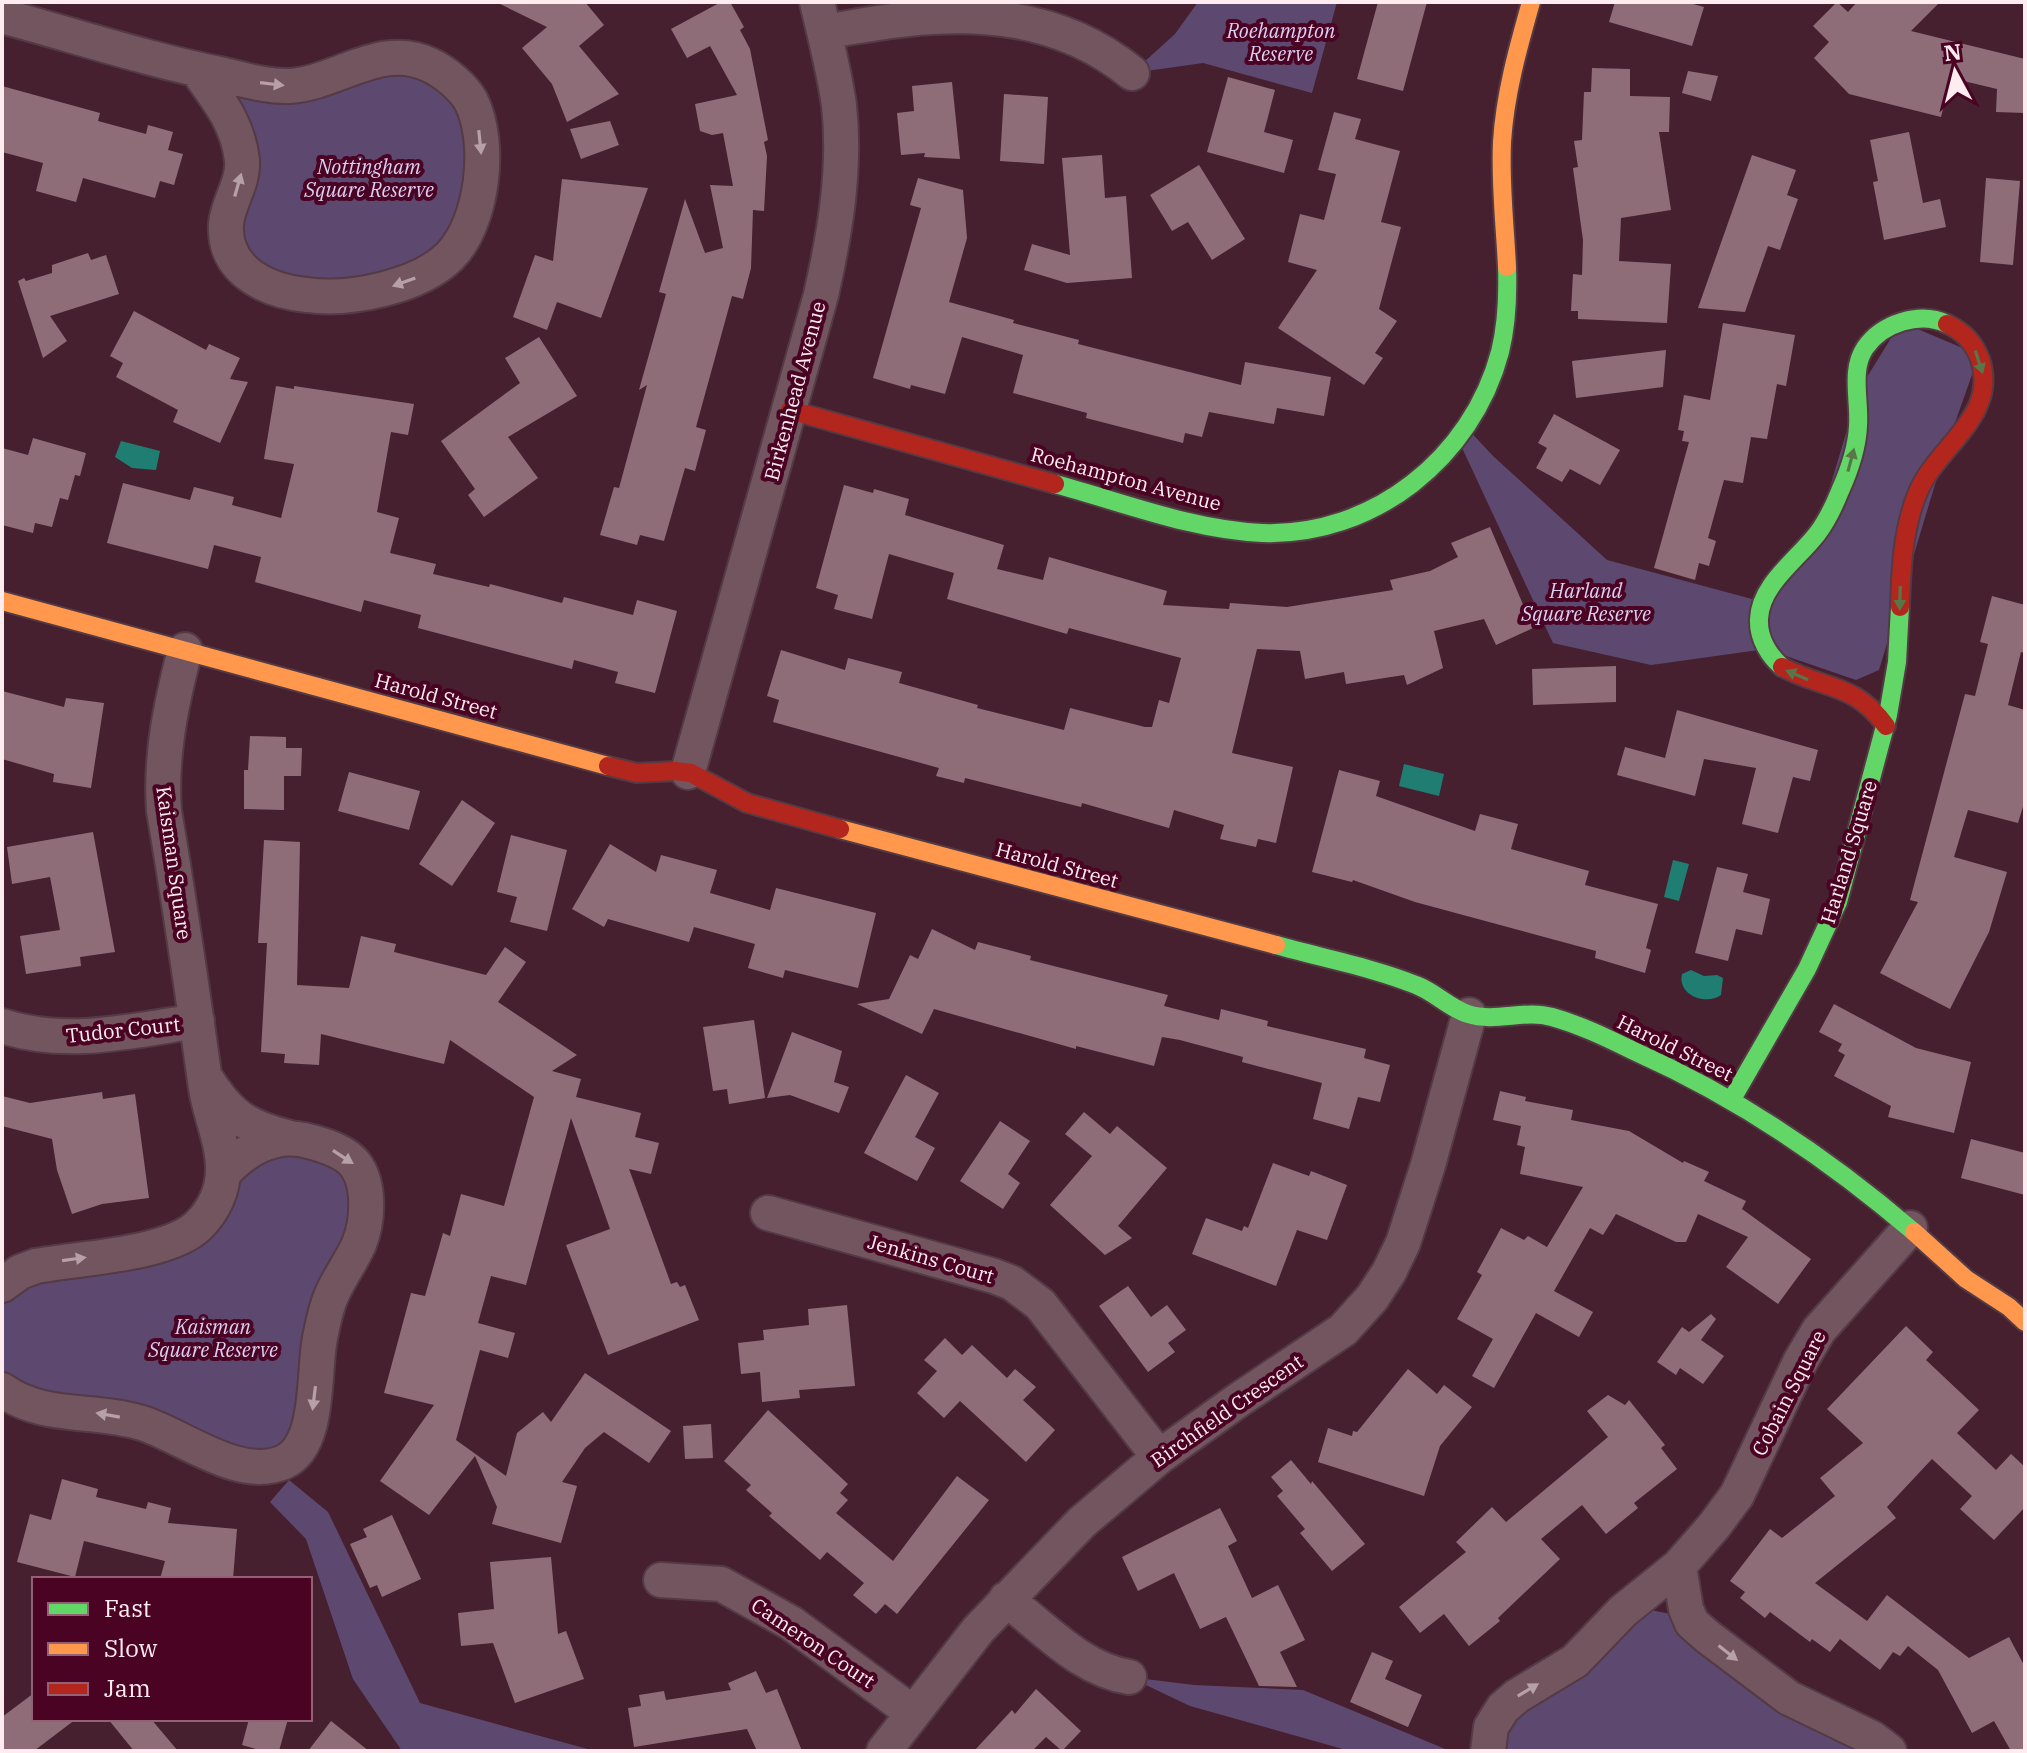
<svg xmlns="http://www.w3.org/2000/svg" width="2027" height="1753" viewBox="0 0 2027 1753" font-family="'IBM Plex Serif',serif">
  <rect width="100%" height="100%" fill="#472030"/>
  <path fill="#5d4970" d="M1198,2H1337L1312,93L1203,63L1132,73L1175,34Z
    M392,58L470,100L464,236L359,293L235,261L240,180L196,69L270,85Z
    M1901,322L1979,355L1946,448L1879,670L1856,680L1766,649L1651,665L1553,643L1457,437L1465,426L1493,456L1607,560L1763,602L1815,537L1859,390Z
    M275,1140L361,1176L286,1462L2,1390V1285L153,1247Z
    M289,1480L328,1512L420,1703L595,1751H402L353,1679L306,1539L270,1502Z
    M1645,1609L1676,1615L1889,1751H1488V1740Z
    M1129,1677L1194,1685L1303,1690L1450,1751H1350L1190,1706Z"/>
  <path fill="#1f7d72" d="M121,441L160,451L156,470L132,468L115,457Z
    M1404,764L1444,774L1439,796L1399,786Z
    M1673,860L1689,864L1679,901L1664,897Z
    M1691,970L1704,976L1717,975L1723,978L1721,995C1706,1006 1677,995 1682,974Z"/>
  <path fill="#8e6d79" d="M496,2H585L604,25L579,46L619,94L567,122L552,84L522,48L547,27Z
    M721,2H730L744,27L740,30L750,49L768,140L764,142L767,156L764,211L753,210L751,268L743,299L732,296L696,427L706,430L695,471L685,468L664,541L640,535L637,545L600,535L614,487L619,488L647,385L639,390L666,294L659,292L685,199L705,253L723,248L710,185L733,186L723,133L712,135L700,131L695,104L737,95L710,46L687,58L671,29Z
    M1378,2H1427L1403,91L1357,79Z
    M1615,2H1686L1704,7L1692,46L1609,22Z
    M1837,2L1848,12L1857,2H1940L1911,31L2025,59V113L1996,112L1997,89L1951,78L1941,117L1849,94L1814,58L1829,42L1813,26Z
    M1592,68L1630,69V96L1670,97L1669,132H1659L1671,210L1621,218L1619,261L1671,264L1667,323L1578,319V311H1571L1573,274L1582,275L1583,240L1573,168L1578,167L1574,141L1582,140L1584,92H1591Z
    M1688,71L1718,76L1711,101L1682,93Z
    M1228,77L1275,90L1264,132L1293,140L1284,173L1207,152Z
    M952,82L960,159L924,157L925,153L901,155L897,113L914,111L912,86Z
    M2,86L100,113L98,121L146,134L148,125L173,132L168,150L183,154L174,185L160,181L155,198L83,178L76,202L36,191L43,163L2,152Z
    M1004,94L1048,97L1044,164L1000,161Z
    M1334,112L1361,119L1355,139L1400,151L1381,222L1401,227L1379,309L1397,321L1375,353L1383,358L1364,385L1278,328L1317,270L1288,262L1300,214L1324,220L1336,174L1318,170Z
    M610,121L619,145L581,159L570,129Z
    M1909,132L1923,203L1940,199L1946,227L1884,240L1873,182L1878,181L1870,140Z
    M1102,155L1105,198L1126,196L1132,278L1067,283L1024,270L1032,244L1070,255L1062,158Z
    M1752,155L1796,170L1787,195L1798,199L1780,250L1768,246L1745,312L1698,308Z
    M1199,165L1245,239L1212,260L1188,222L1172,231L1150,195Z
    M918,178L963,190L967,238L949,302L1014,320L1013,323L1079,340L1078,344L1241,385L1245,362L1331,377L1324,416L1277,408L1274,424L1209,412L1202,437L1185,433L1183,443L1086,418L1087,413L1013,393L1023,355L962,337L945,394L911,385L910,389L873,378L921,208L910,205Z
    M1986,178L2020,181L2013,265L1980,262Z
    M562,179L648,188L601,318L557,302L547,330L513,317L535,255L553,261Z
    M88,253L91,260L106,255L119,294L50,316L67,341L43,358L18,281L24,278L26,281L52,273V265Z
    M134,311L206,350L209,344L240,358L230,379L248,382L220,443L173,422L178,410L116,377L123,363L110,356Z
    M1723,323L1795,335L1786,386L1777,384L1767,439L1751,437L1743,483L1724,480L1708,538L1716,541L1709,566L1699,563L1695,580L1654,568L1689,442L1682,441L1684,431L1678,430L1684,395L1710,400Z
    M539,337L577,396L508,437L538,478L484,517L468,495L475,489L441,441L520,383L505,358Z
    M1666,350L1663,387L1576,398L1572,361Z
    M276,386L294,389V386L414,404L408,435L391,432L377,512L399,518L390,553L436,564L433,574L489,587L490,584L562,603L564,597L633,615L637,600L677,611L655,693L615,683L618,672L574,660L572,669L418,628L421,615L364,600L361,612L255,582L261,557L214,545L208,569L107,543L123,483L190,500L194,487L234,497L232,505L281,518L294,464L264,459Z
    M1554,414L1620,450L1600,485L1570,469L1562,482L1536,468L1547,448L1538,443Z
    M33,438L86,453L80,476L75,475L68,500L60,498L52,527L35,523L33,533L2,525V448L28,455Z
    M844,485L873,493L874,489L909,499L905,515L1004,545L997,569L1043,580L1049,557L1167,591L1163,605L1229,609L1230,603L1287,607L1393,590L1390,580L1430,571L1458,557L1451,543L1490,527L1533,628L1496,645L1484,619L1434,631L1443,668L1407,685L1404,675L1346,684L1344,672L1305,679L1300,651L1257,649L1232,753L1293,767L1276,843L1258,839L1256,847L1220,839L1224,825L1174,810L1169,828L1082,803L1081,807L965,778L964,783L936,776L939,768L773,722L779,700L767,696L781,650L845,670L848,658L902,672L899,683L978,705L977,708L1064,730L1070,708L1145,727H1152L1159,700L1169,703L1181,658L1069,628L1067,634L947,599L954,573L889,554L872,619L834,609L838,595L816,588Z
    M1992,596L2025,605V653L2021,652L2008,705L2025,710V800L2018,823L1968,810L1954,857L2007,872L1989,932L1950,1009L1880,973L1918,902L1910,900L1965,694L1975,696L1988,644L1980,642Z
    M1616,666V702L1533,705L1532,669Z
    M2,691L64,707L66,698L104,703L91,788L53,782L54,774L2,759Z
    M1677,710L1818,750L1810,781L1793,777L1778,833L1742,824L1756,768L1704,759L1695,796L1617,775L1625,747L1665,758Z
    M250,736L286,737V748H302L301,776H284V810L244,809V770H248Z
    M1339,770L1380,781L1376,796L1475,831L1480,814L1518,824L1511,849L1589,871L1585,885L1658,904L1646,948L1651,950L1645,973L1595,958L1596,951L1415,902L1353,880L1352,882L1312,872Z
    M349,772L420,791L409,830L338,811Z
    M462,800L495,823L452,886L419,864Z
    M93,832L115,952L80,957L81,966L26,974L20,936L60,930L50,877L12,884L7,847Z
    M511,835L567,850L547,931L510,922L517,897L497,892Z
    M264,840L300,842L297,985L349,988L361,936L396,944L394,952L486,975L505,947L526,962L498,1002L577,1055L552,1071L581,1079L576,1097L641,1113L635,1137L659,1143L651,1174L629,1169L671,1284L677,1282L680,1287L685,1285L699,1320L608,1355L566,1245L610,1229L571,1118L526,1285L491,1276L478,1323L515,1333L508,1358L480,1350L456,1440L506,1476L517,1433L543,1412L551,1422L585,1373L671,1431L649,1463L604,1432L585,1448L562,1482L577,1486L561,1543L492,1524L497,1507L475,1456L429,1515L380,1481L434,1405L384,1393L411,1293L425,1296L443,1233L450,1236L461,1194L504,1206L534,1097L450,1040L444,1064L321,1034L319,1065L284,1063L285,1054L261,1052L267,943H258Z
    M610,844L656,872L661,855L717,870L710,893L770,910L776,888L876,913L858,988L785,970L783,978L748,968L755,944L694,927L689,942L608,919L604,927L572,909Z
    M1717,867L1748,874L1743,892L1770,899L1762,935L1736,929L1728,961L1695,953Z
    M932,929L975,950L978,942L1031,956L1030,960L1168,995L1164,1006L1219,1020L1221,1009L1268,1021L1267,1026L1366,1049L1364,1058L1390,1065L1380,1102L1358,1097L1349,1129L1313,1119L1322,1083L1242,1062L1243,1057L1180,1040L1162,1037L1154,1066L1076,1046V1049L934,1009L922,1034L857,1004L889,999L910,955L918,959Z
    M1834,1004L1916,1048L1971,1062L1954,1133L1888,1117L1891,1106L1834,1076L1845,1055L1838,1051L1842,1044L1819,1032Z
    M754,1020L765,1098L729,1104L727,1089L713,1091L703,1027Z
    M792,1032L842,1051L834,1082L849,1087L839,1113L790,1095L767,1098Z
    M906,1075L939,1093L915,1137L935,1148L917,1181L864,1153Z
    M1500,1091L1526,1097L1525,1101L1573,1110L1571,1120L1629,1131L1683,1163L1684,1161L1709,1172L1704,1181L1746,1201L1742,1209L1811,1259L1778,1304L1726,1267L1748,1237L1698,1214L1686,1242H1676L1616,1214L1603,1235L1590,1228L1554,1291L1593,1312L1579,1337L1536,1313L1494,1388L1472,1376L1493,1339L1457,1319L1482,1275L1477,1272L1501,1228L1524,1240L1528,1236L1547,1247L1583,1187L1520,1174L1525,1147L1517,1145L1521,1126L1493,1120Z
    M102,1092L103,1099L135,1094L149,1198L102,1204L72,1214L57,1170L52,1139L2,1126V1096L30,1103Z
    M1084,1112L1110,1134L1117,1126L1167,1168L1118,1226L1132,1238L1105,1255L1050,1205L1092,1156L1065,1134Z
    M1000,1121L1030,1141L1008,1174L1020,1183L1003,1209L960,1181Z
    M1971,1139L2025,1153V1195L1961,1178Z
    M1273,1163L1309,1176L1311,1171L1347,1185L1327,1240L1297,1230L1276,1286L1192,1254L1206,1218L1242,1231L1244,1226L1248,1228Z
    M1128,1286L1151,1317L1167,1305L1186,1330L1168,1343L1175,1352L1148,1372L1099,1306Z
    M847,1305L855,1386L799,1390L800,1398L762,1402L760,1372L741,1374L738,1343L764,1340L763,1330L809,1325L808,1309Z
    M1711,1314L1716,1319L1701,1340L1724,1356L1703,1384L1680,1368L1676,1375L1657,1362L1682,1327L1689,1332Z
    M1906,1326L1933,1352L1926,1360L1979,1410L1957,1433L1996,1470L2011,1454L2025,1467V1507L1994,1540L1960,1509L1972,1496L1932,1459L1887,1507L1896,1518L1815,1583L1867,1621L1887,1595L1969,1658L2009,1637L2025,1667V1751H2011L1994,1721L1972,1733L1938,1670L1908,1646L1900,1656L1893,1652L1880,1670L1840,1639L1830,1652L1812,1639L1810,1642L1770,1612L1765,1618L1740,1598L1745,1592L1730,1581L1770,1529L1782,1538L1835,1496L1820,1478L1863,1443L1827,1409Z
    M945,1338L962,1355L972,1345L1007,1378L1015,1369L1036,1387L1023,1400L1055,1430L1026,1462L960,1401L944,1418L917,1393L937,1371L924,1360Z
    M1408,1369L1437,1394L1444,1385L1472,1407L1440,1446L1424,1496L1318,1462L1328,1428L1352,1436L1353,1431L1357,1432Z
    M1608,1395L1625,1405L1629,1400L1665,1445L1661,1448L1677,1469L1634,1503L1638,1508L1606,1534L1582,1505L1541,1539L1560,1559L1498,1618L1500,1621L1469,1646L1444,1614L1420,1633L1399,1607L1466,1552L1456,1542L1492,1507L1506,1522L1608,1437L1587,1411Z
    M768,1410L848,1484L840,1493L848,1500L836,1513L893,1561L957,1476L989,1500L897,1614L885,1604L876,1614L853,1595L864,1583L827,1552L820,1560L769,1516L772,1513L746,1490L751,1485L724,1461Z
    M711,1424L713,1458L685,1459L683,1426Z
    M1291,1460L1311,1484L1312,1481L1365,1544L1332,1571L1300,1533L1305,1529L1277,1496L1283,1491L1271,1477Z
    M62,1479L98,1489L96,1497L146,1509L148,1502L171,1508L168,1523L237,1529L233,1579H160L165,1561L84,1541L75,1577L17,1562L30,1514L51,1520Z
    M1220,1508L1237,1541L1228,1546L1252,1598L1278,1585L1305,1640L1280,1652L1297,1687L1259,1686L1226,1617L1200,1629L1174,1573L1138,1591L1122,1557Z
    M392,1515L421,1579L382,1597L377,1585L370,1588L350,1544L367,1537L363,1529Z
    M551,1557L558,1634L566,1631L584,1679L515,1703L493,1643L461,1646L458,1613L494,1609L490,1562Z
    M1372,1652L1393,1661L1385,1679L1422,1695L1408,1727L1350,1702Z
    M756,1671L766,1693L777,1689L802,1751H757L747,1729L634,1747L628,1708L641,1706L639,1695L664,1691L666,1700L731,1690L728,1683Z
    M1036,1689L1081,1731L1062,1751L1046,1737L1032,1751H974L1012,1710L1015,1714Z
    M34,1693V1719H76L34,1751H2V1717Z
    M108,1719H151L178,1751H134Z
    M249,1719H288L279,1751H263L242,1745Z
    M331,1721L369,1751H308Z"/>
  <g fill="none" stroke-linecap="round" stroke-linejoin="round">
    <defs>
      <path id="street" d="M2,16C76,36 149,60 224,75C245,80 268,87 290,86C338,83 381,41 430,65C445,72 463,87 471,101C492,143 483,222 450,256C419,287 349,301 307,295C267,291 223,271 226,224C228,202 244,183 242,160C238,123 217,98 196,69
        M825,32C934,11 1042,0 1132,73
        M688,772L821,295C835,233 846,169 839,105C834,70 825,36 817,2
        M2,1026C67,1047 131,1031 197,1021
        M207,1080C231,1117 247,1127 290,1138
        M768,1213L994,1276L1012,1283L1040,1304L1159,1457
        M2,1285L20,1272L36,1266C78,1258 169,1255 199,1225C213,1211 223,1191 223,1171C224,1144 210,1115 206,1088C193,996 180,903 164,811C160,756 171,704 185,650
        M2,1390C44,1420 93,1408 142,1423C183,1436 240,1482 284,1462C321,1445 313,1371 320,1338C323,1323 326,1306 333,1292C341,1275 352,1260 359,1244C368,1222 370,1187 357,1167C347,1151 321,1144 304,1140C273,1133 243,1151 224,1173
        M1679,1566L1686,1609L1692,1623L1708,1637L1789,1698L1872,1738L1889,1751
        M661,1580L721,1584L791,1623L913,1713
        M1006,1599C1044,1628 1080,1669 1129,1677
        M884,1751L978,1630L1082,1522L1159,1457L1237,1401L1343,1330L1372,1298L1389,1272L1403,1243L1428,1165L1469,1015
        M1488,1751L1491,1727L1503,1708L1517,1696L1575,1661L1623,1611L1679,1566L1714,1526L1737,1495L1800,1362L1819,1330L1910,1228"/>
      <path id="fast" d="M1055,484C1122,502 1192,530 1262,533C1373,537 1472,458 1500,352C1507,324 1508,296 1507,267
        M1782,667C1769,656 1758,638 1759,619C1760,585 1797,560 1817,534C1827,521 1834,506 1840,491C1849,471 1857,449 1858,426C1860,401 1850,370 1865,348C1882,323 1920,311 1947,324
        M1276,945C1322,958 1371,967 1416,985C1435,992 1449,1008 1468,1014C1496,1023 1525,1009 1552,1017C1581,1025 1609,1039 1636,1052C1739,1098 1829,1159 1914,1232
        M1732,1099L1807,969L1838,902L1888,715L1897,662L1900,607"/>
      <path id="slow" d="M1507,267C1505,225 1500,184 1502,142C1505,94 1518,48 1531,2
        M2,601L608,766
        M840,829L1276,945
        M1914,1232L1966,1279L2009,1307L2025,1322"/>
      <path id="jam" d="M790,410L1055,484
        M1900,607C1901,568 1903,528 1918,492C1938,445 1999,416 1980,359C1974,343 1963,331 1947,324
        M1782,667C1824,690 1854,682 1886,726
        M608,766L637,773L675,771L691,773L747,803L840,829"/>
    </defs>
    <use href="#street" stroke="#533a44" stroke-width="38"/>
    <use href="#fast" stroke="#533a44" stroke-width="22"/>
    <use href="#slow" stroke="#533a44" stroke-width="22"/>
    <use href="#jam" stroke="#533a44" stroke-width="22"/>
    <use href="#street" stroke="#72555f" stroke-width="34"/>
    <use href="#fast" stroke="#63d668" stroke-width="18"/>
    <use href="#slow" stroke="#ff974d" stroke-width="18"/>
    <use href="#jam" stroke="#b3261e" stroke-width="18"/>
  </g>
  <defs><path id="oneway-solid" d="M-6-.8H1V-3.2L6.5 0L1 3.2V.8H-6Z" transform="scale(2)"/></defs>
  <g fill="#b8a0a8">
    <use href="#oneway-solid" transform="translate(272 84) rotate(7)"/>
    <use href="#oneway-solid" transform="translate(480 142) rotate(84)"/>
    <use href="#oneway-solid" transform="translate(238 185) rotate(-74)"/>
    <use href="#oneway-solid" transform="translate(404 282) rotate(160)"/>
    <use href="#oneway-solid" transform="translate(343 1157) rotate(33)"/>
    <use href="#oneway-solid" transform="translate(74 1259) rotate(-8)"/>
    <use href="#oneway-solid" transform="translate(314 1398) rotate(97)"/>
    <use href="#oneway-solid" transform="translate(108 1415) rotate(-170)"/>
    <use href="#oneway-solid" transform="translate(1728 1653) rotate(38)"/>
    <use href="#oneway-solid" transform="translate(1528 1690) rotate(-31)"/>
  </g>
  <g fill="#587749">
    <use href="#oneway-solid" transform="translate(1979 362) rotate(72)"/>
    <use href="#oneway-solid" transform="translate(1851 460) rotate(-75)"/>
    <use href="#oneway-solid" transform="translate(1900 598) rotate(91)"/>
    <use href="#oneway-solid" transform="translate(1797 675) rotate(-157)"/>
  </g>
  <g text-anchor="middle" stroke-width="8" stroke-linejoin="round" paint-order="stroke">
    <g font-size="20" font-style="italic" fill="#dcd0f3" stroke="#4b0323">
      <text x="1281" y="38">Roehampton<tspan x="1281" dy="23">Reserve</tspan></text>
      <text x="369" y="174">Nottingham<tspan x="369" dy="23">Square Reserve</tspan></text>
      <text x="1586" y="598">Harland<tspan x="1586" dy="23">Square Reserve</tspan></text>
      <text x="213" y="1334">Kaisman<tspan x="213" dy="23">Square Reserve</tspan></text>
    </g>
    <g font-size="20" fill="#feecf0" stroke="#4b0323">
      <text transform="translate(795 391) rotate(-75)" y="7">Birkenhead Avenue</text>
      <text transform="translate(1126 479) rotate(15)" y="7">Roehampton Avenue</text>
      <text transform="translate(436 696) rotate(15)" y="7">Harold Street</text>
      <text transform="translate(1849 852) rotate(-73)" y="7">Harland Square</text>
      <text transform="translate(174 863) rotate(82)" y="7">Kaisman Square</text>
      <text transform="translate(1057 865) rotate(15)" y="7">Harold Street</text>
      <text transform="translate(123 1030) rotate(-6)" y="7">Tudor Court</text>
      <text transform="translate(1675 1048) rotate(26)" y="7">Harold Street</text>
      <text transform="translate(931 1259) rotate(16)" y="7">Jenkins Court</text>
      <text transform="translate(1789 1393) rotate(-63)" y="7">Cobain Square</text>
      <text transform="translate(1227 1411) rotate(-35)" y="7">Birchfield Crescent</text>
      <text transform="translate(813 1643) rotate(34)" y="7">Cameron Court</text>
    </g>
  </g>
  <rect width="2027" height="1753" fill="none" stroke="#feecf0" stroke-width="8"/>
  <rect x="32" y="1577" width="280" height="144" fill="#4b0323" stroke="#936075" stroke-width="2"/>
  <rect x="48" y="1603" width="40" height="12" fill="#63d668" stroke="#936075" stroke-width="2"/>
  <text x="104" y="1617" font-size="24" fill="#feecf0">Fast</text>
  <rect x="48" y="1643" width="40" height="12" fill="#ff974d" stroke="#936075" stroke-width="2"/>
  <text x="104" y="1657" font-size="24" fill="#feecf0">Slow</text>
  <rect x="48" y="1683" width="40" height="12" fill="#b3261e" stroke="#936075" stroke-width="2"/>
  <text x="104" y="1697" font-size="24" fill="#feecf0">Jam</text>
  <g transform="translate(1955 72) rotate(353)" stroke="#4b0323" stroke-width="6" paint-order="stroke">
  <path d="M0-6L14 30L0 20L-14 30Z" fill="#feecf0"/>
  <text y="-12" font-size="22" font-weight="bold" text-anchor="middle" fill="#feecf0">N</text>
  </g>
</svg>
